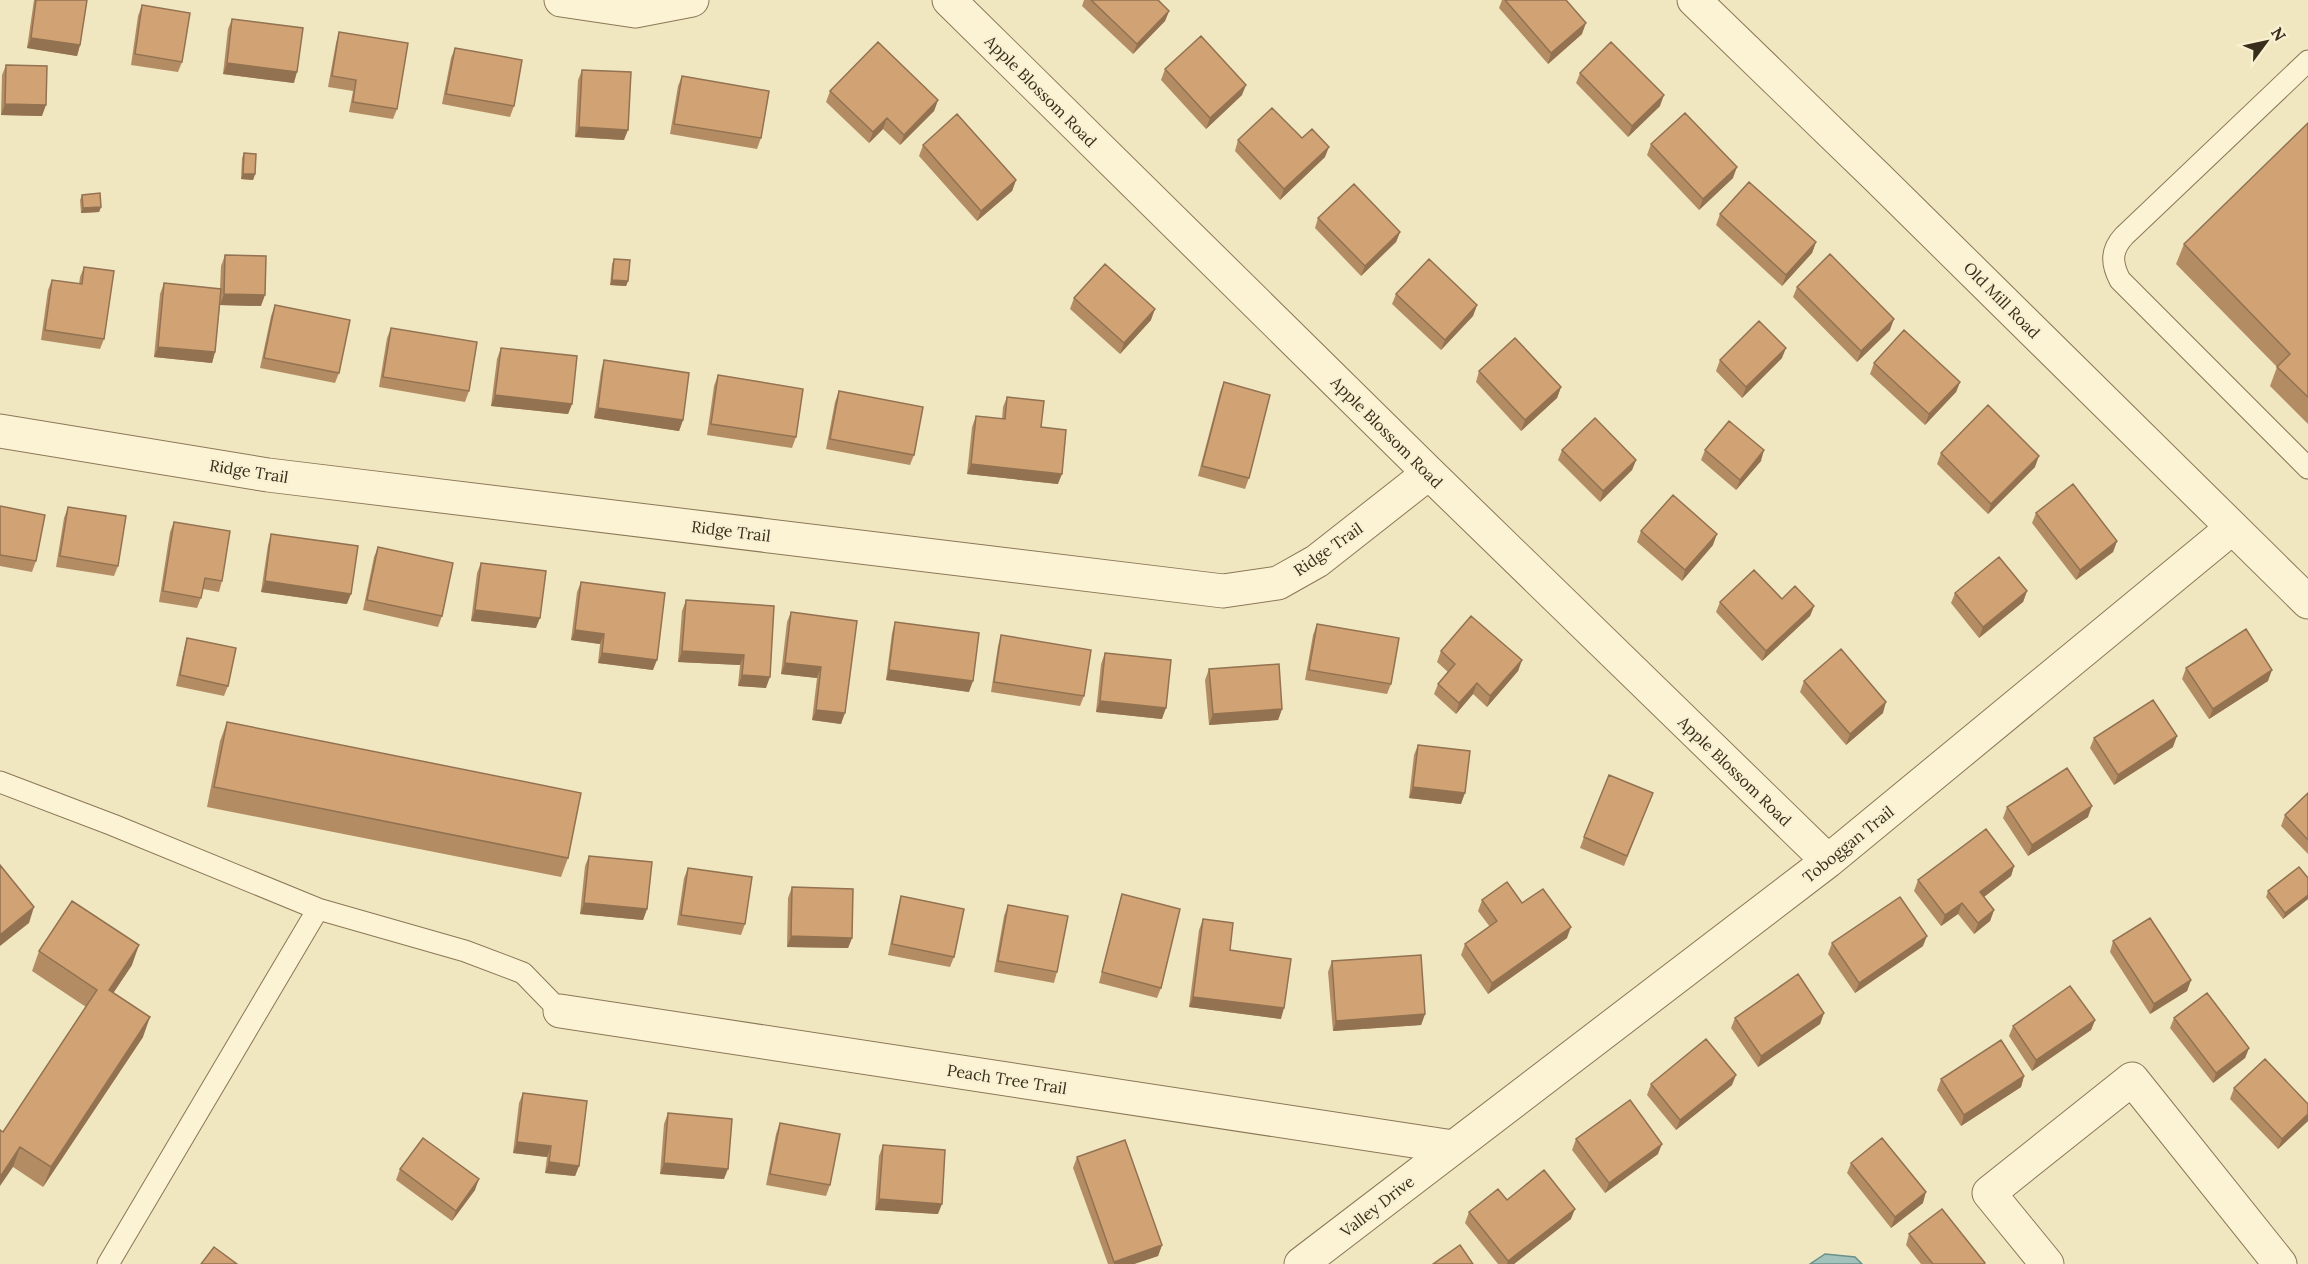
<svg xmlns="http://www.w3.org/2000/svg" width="2308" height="1264" viewBox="0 0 2308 1264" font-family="Lora,serif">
  <rect width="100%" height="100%" fill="#f0e7c0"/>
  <path fill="#a4c2bc" stroke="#6a918b" stroke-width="1.5" d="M1825,1254L1855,1257L1862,1264H1810Z"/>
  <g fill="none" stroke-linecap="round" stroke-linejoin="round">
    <defs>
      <path id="service" d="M2308,61L2124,236C2111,250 2111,263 2120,280L2308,468
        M0,782L113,825L318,909L465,951L523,973L560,1011
        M108,1264L318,909"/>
      <path id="minor" d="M561,0L635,11L692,0
        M949,0L1429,473L1828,861
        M0,431L268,475L1223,591L1278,583L1317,561L1429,473
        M560,1011L1453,1147
        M1301,1264L1828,861L2232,528
        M2047,1264L1989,1193L2132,1079L2280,1264"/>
      <path id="tertiary" d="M1694,0L1878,178L2308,602"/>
    </defs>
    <use href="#service" stroke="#8b7757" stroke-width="23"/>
    <use href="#minor" stroke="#8b7757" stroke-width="35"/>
    <use href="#tertiary" stroke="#8b7757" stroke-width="35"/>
    <use href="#service" stroke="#fbf3d4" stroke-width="21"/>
    <use href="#minor" stroke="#fbf3d4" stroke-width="33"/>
    <use href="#tertiary" stroke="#fbf3d4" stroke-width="33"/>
  </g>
  <path fill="#b48c64" d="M34,0H87L80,45L77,56L27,48Z
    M1084,0H1158L1169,11L1165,21L1133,54L1082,6Z
    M1502,0H1566L1582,34L1548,64L1499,8Z
    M142,5L182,62L178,72L131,65L138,16Z
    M232,19L294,83L223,74L228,29Z
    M339,32L397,109L393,119L349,112L353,91L328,87L336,43Z
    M455,48L514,106L510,117L442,104L451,58Z
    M6,65L42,116L1,115L2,75Z
    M1165,69L1242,95L1206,129L1161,80Z
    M582,70L624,140L575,137L578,80Z
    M1580,73L1660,106L1628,137L1576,83Z
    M682,76L761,138L757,149L670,134L678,86Z
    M830,91L938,100L934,111L900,145L883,129L869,143L826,102Z
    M2308,123V424L2270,386L2277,367L2176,264L2184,244Z
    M1302,138L1325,157L1280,200L1235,151L1238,140Z
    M1651,144L1733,178L1699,210L1647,155Z
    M923,145L1016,180L1012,191L977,221L919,156Z
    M244,153L255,174L253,180L241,179L242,158Z
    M82,195L101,207L99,212L81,213L80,200Z
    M1720,214L1816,242L1812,253L1782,286L1716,225Z
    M1318,218L1400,232L1396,242L1361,276L1315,228Z
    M225,255L261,306L220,305L215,352L212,363L154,357L160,294L164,283L220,289L221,266Z
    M614,259L628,281L626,286L610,285L612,264Z
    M84,267L104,339L100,349L41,340L48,290L52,280L79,284L80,277Z
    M1797,287L1890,330L1857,362L1793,297Z
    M1396,294L1477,305L1473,316L1441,350L1392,304Z
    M1074,298L1151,320L1120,354L1070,309Z
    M275,305L339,373L335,383L260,368L271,316Z
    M391,328L469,391L465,402L379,387L387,338Z
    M501,348L572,404L568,414L491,406L497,359Z
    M1782,358L1742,398L1716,371L1720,360Z
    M604,360L683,420L679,431L594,418L601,371Z
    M1874,363L1960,382L1956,392L1925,425L1870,374Z
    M1479,371L1561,387L1557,398L1521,431L1476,382Z
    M718,375L796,437L792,448L707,435L714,386Z
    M1224,382L1249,478L1245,489L1198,476L1220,392Z
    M839,391L914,455L910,465L826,449L835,402Z
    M1007,397L1041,427L1058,484L967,474L972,427L976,416L1002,419L1003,407Z
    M1562,450L1636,460L1632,470L1600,502L1558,460Z
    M1705,450L1761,461L1736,490L1701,460Z
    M1941,453L2035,467L1988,514L1937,464Z
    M0,506L36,561L32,572L0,566Z
    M68,507L118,566L114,576L56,567L64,518Z
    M2036,513L2117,541L2113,552L2076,580L2032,523Z
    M174,522L222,581L219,592L203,589L201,598L197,608L159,602L170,532Z
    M1641,531L1713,545L1682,581L1637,542Z
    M271,534L347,604L261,592L268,545Z
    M378,547L442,616L438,627L363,610L374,557Z
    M481,563L536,628L471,621L477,573Z
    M581,582L653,670L598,663L600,644L571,640L577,592Z
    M2027,591L2023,602L1979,638L1951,603L1955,593Z
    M1782,599L1814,606L1810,616L1762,661L1716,612L1720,602Z
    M686,600L774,606L766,688L738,686L740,665L678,662L682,611Z
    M791,612L857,621L841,724L812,720L817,678L781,674L787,622Z
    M895,622L969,692L886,680L892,633Z
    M1317,624L1391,684L1387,694L1305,680L1313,635Z
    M1001,635L1084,696L1080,706L991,692L998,646Z
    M187,638L228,686L224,696L176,686L184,649Z
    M1441,651L1522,660L1518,671L1487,707L1473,694L1456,714L1434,694L1438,684L1448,672L1437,662Z
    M1105,653L1162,719L1096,712L1101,664Z
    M2186,668L2268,681L2209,719L2182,679Z
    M1209,669L1282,709L1278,720L1209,725L1205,680Z
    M1804,681L1883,713L1846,745L1800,692Z
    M227,722L568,858L561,877L207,807L220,741Z
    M2094,738L2173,747L2114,785L2090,748Z
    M1418,745L1461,804L1409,798L1414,755Z
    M1653,793L1624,866L1580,848L1584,837Z
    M2308,793V854L2281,826L2285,815Z
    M2007,807L2088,817L2028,856L2003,818Z
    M589,856L647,909L643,920L580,914L585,866Z
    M2014,866L2011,876L1984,897L1994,910L1990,921L1974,934L1958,914L1941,926L1914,891L1918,880Z
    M688,868L745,924L741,935L677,925L684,878Z
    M2308,878V899L2283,919L2266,897L2268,891Z
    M792,887L852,938L848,948L787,947L788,898Z
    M1122,894L1161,988L1157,998L1099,983L1119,904Z
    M901,896L954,957L950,967L888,955L898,907Z
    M1482,900L1567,938L1488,994L1461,955L1465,944L1490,927L1478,911Z
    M1008,905L1057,972L1054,983L994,972L1004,916Z
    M1203,919L1230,950L1281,1019L1189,1007L1199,930Z
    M2113,941L2191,980L2187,991L2150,1014L2110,952Z
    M1832,943L1923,946L1855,993L1828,954Z
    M39,951L132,965L113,993L143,1037L43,1187L13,1167L3,1132L86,1007L32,971Z
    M1332,961L1425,1014L1421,1025L1333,1031L1328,972Z
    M1824,1013L1820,1024L1758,1067L1731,1028L1735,1018Z
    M2174,1018L2249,1048L2245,1058L2213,1083L2170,1028Z
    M2095,1020L2091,1030L2032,1071L2009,1036L2013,1026Z
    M2024,1076L2021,1087L1961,1126L1937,1090L1941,1079Z
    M1651,1084L1732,1085L1676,1130L1647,1095Z
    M2234,1088L2308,1104V1121L2278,1149L2230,1099Z
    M523,1093L579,1166L575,1176L545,1173L547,1157L513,1153L519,1103Z
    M668,1113L724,1179L660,1174L664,1124Z
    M780,1123L830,1185L826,1196L766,1185L776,1134Z
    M1576,1139L1658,1154L1605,1193L1572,1150Z
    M883,1145L938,1214L875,1210L879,1156Z
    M1077,1157L1162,1245L1158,1256L1134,1264H1108L1073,1168Z
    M1851,1163L1923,1203L1891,1228L1847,1173Z
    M400,1169L475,1190L452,1221L396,1180Z
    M1507,1200L1571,1219L1514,1264H1498L1465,1223L1469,1212Z
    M1909,1234L1984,1264H1921L1906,1245Z"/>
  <path fill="#927251" d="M1169,11L1165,21L1133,54L1137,44Z
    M1586,23L1582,34L1548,64L1551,53Z
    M31,38L80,45L77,56L27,48Z
    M227,63L297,72L294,83L223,74Z
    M1246,85L1242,95L1206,129L1210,118Z
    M1664,95L1660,106L1628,137L1632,126Z
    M938,100L934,111L900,145L904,135Z
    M5,104L46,105L42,116L1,115Z
    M887,118L883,129L869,143L873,132Z
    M579,127L628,130L624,140L575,137Z
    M1329,147L1325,157L1280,200L1284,189Z
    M1737,167L1733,178L1699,210L1703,199Z
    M243,174H255L253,180L241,179Z
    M1016,180L1012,191L977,221L981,211Z
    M101,207L99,212L81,213L83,208Z
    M1400,232L1396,242L1361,276L1365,266Z
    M1816,242L1812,253L1782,286L1786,275Z
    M612,280L628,281L626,286L610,285Z
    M224,294L265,295L261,306L220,305Z
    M1477,305L1473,316L1441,350L1445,340Z
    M1155,309L1151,320L1120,354L1124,343Z
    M1894,319L1890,330L1857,362L1861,351Z
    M158,347L215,352L212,363L154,357Z
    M1786,348L1782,358L1742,398L1746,387Z
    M1960,382L1956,392L1925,425L1929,414Z
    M1561,387L1557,398L1521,431L1525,420Z
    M495,395L572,404L568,414L491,406Z
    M598,408L683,420L679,431L594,418Z
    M1764,450L1761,461L1736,490L1740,480Z
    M2039,456L2035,467L1988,514L1991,504Z
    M1636,460L1632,470L1600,502L1603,491Z
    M971,464L1062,474L1058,484L967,474Z
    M1717,534L1713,545L1682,581L1685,570Z
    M2117,541L2113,552L2076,580L2080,570Z
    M265,581L351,594L347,604L261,592Z
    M2027,591L2023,602L1979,638L1983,627Z
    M1814,606L1810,616L1762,661L1766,651Z
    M475,610L540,618L536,628L471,621Z
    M575,630L604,634L600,644L571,640Z
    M682,651L744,655L740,665L678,662Z
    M602,653L657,660L653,670L598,663Z
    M1522,660L1518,671L1487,707L1490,696Z
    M785,663L821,667L817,678L781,674Z
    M889,670L973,681L969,692L886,680Z
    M2272,670L2268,681L2209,719L2213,709Z
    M742,675L770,677L766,688L738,686Z
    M1477,683L1473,694L1456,714L1459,703Z
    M1100,701L1166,708L1162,719L1096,712Z
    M1886,702L1883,713L1846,745L1850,734Z
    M1282,709L1278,720L1209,725L1213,714Z
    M816,710L845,713L841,724L812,720Z
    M2177,736L2173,747L2114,785L2118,775Z
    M1413,787L1465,793L1461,804L1409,798Z
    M2092,806L2088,817L2028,856L2032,845Z
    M2014,866L2011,876L1976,903L1980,892Z
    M2308,895V899L2283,919L2285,913Z
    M584,903L647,909L643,920L580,914Z
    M1962,903L1958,914L1941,926L1945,915Z
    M34,907L29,923L0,946V935Z
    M1994,910L1990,921L1974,934L1978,923Z
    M1571,927L1567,938L1488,994L1492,983Z
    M791,936L852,938L848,948L787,947Z
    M1927,936L1923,946L1855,993L1859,983Z
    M139,945L132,965L102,1010L109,990Z
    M2191,980L2187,991L2150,1014L2154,1004Z
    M1193,997L1284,1008L1281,1019L1189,1007Z
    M1824,1013L1820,1024L1758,1067L1761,1056Z
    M1425,1014L1421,1025L1333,1031L1336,1021Z
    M150,1017L143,1037L43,1187L51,1167Z
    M2095,1020L2091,1030L2032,1071L2036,1060Z
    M2249,1048L2245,1058L2213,1083L2216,1073Z
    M1736,1075L1732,1085L1676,1130L1680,1120Z
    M2024,1076L2021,1087L1961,1126L1964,1115Z
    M2308,1114V1121L2278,1149L2282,1139Z
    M517,1142L551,1146L547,1157L513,1153Z
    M1662,1144L1658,1154L1605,1193L1609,1183Z
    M20,1147L13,1167L0,1186V1177Z
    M549,1162L579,1166L575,1176L545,1173Z
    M664,1163L728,1169L724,1179L660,1174Z
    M479,1179L475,1190L452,1221L456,1211Z
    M1926,1192L1923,1203L1891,1228L1895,1217Z
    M879,1199L942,1204L938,1214L875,1210Z
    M1575,1209L1571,1219L1514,1264H1507L1508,1261Z
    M1162,1245L1158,1256L1134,1264H1114V1262Z"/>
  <path fill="#d1a374" stroke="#927251" stroke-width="1.5" d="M36,0H87L80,45L31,38Z
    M1091,0H1158L1169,11L1137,44Z
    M1505,0H1566L1586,23L1551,53Z
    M142,5L190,13L182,62L135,54Z
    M232,19L303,28L297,72L227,63Z
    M339,32L408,43L397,109L353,102L356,80L332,76Z
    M1201,36L1246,85L1210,118L1165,69Z
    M878,42L938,100L904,135L887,118L873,132L830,91Z
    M1611,42L1664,95L1632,126L1580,73Z
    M455,48L522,60L514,106L446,94Z
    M6,65L47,66L46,105L5,104Z
    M582,70L631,72L628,130L579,127Z
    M682,76L769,91L761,138L674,124Z
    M1272,108L1302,138L1312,129L1329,147L1284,189L1238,140Z
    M1685,113L1737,167L1703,199L1651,144Z
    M957,114L1016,180L981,211L923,145Z
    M2308,123V397L2277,367L2290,354L2184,244Z
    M244,153L256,154L255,174H243Z
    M1749,182L1816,242L1786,275L1720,214Z
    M1354,184L1400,232L1365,266L1318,218Z
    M100,193L101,207L83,208L82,195Z
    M1830,254L1894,319L1861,351L1797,287Z
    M225,255L266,256L265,295L224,294Z
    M614,259L630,260L628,281L612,280Z
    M1429,259L1477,305L1445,340L1396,294Z
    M1105,264L1155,309L1124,343L1074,298Z
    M84,267L114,271L104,339L45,330L52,280L82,284Z
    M164,283L221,289L215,352L158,347Z
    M275,305L350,320L339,373L264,358Z
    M1759,321L1786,348L1746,387L1720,360Z
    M391,328L477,342L469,391L383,377Z
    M1904,330L1960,382L1929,414L1874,363Z
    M1515,338L1561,387L1525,420L1479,371Z
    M501,348L577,356L572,404L495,395Z
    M604,360L689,373L683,420L598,408Z
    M718,375L803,389L796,437L711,424Z
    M1224,382L1270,395L1249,478L1202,466Z
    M839,391L923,407L914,455L830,439Z
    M1007,397L1044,401L1041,427L1066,430L1062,474L971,464L976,416L1005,419Z
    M1988,405L2039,456L1991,504L1941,453Z
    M1595,418L1636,460L1603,491L1562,450Z
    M1729,421L1764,450L1740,480L1705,450Z
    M2073,484L2117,541L2080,570L2036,513Z
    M1673,495L1717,534L1685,570L1641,531Z
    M0,506L45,515L36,561L0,555Z
    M68,507L126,516L118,566L60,556Z
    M174,522L230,531L222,581L205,578L201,598L163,591Z
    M271,534L358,546L351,594L265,581Z
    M378,547L453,563L442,616L367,600Z
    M1999,557L2027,591L1983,627L1955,593Z
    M481,563L546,571L540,618L475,610Z
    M1754,570L1782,599L1795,586L1814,606L1766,651L1720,602Z
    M581,582L665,593L657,660L602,653L604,634L575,630Z
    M686,600L774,606L770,677L742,675L744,655L682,651Z
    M791,612L857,621L845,713L816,710L821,667L785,663Z
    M1471,616L1522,660L1490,696L1477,683L1459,703L1438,684L1455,664L1441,651Z
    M895,622L979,633L973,681L889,670Z
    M1317,624L1399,638L1391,684L1309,670Z
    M2246,629L2272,670L2213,709L2186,668Z
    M1001,635L1091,650L1084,696L994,682Z
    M187,638L236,648L228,686L180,675Z
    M1841,649L1886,702L1850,734L1804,681Z
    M1105,653L1171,660L1166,708L1100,701Z
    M1279,664L1282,709L1213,714L1209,669Z
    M2153,700L2177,736L2118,775L2094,738Z
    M227,722L581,793L568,858L214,787Z
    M1418,745L1470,751L1465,793L1413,787Z
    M2067,768L2092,806L2032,845L2007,807Z
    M1609,775L1653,793L1627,856L1584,837Z
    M2308,793V840L2285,815Z
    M1986,829L2014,866L1980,892L1994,910L1978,923L1962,903L1945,915L1918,880Z
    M589,856L652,862L647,909L584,903Z
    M0,865L34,907L0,935Z
    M2299,867L2308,878V895L2285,913L2268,891Z
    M688,868L752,877L745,924L681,915Z
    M1507,882L1522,903L1543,889L1571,927L1492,983L1465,944L1497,921L1482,900Z
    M792,887L853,889L852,938L791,936Z
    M1122,894L1180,909L1161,988L1102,972Z
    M901,896L964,909L954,957L892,944Z
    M1900,897L1927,936L1859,983L1832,943Z
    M72,901L139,945L109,990L150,1017L51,1167L20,1147L0,1177V1130L3,1132L97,990L39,951Z
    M1008,905L1068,916L1057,972L998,961Z
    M2150,918L2191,980L2154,1004L2113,941Z
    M1203,919L1233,923L1230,950L1291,959L1284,1008L1193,997Z
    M1421,955L1425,1014L1336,1021L1332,961Z
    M1798,974L1824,1013L1761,1056L1735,1018Z
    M2070,986L2095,1020L2036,1060L2013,1026Z
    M2207,993L2249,1048L2216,1073L2174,1018Z
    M1706,1039L1736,1075L1680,1120L1651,1084Z
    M2001,1040L2024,1076L1964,1115L1941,1079Z
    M2265,1059L2308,1104V1114L2282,1139L2234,1088Z
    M523,1093L587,1101L579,1166L549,1162L551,1146L517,1142Z
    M1630,1100L1662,1144L1609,1183L1576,1139Z
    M668,1113L732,1119L728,1169L664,1163Z
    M780,1123L840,1134L830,1185L770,1174Z
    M423,1138L479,1179L456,1211L400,1169Z
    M1882,1138L1926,1192L1895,1217L1851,1163Z
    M1125,1140L1162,1245L1114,1262L1077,1157Z
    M883,1145L945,1150L942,1204L879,1199Z
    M1544,1170L1575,1209L1508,1261L1469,1212L1498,1189L1507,1200Z
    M1942,1209L1985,1263L1984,1264H1933L1909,1234Z
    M1460,1245L1473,1264H1433Z
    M214,1247L237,1264H201Z"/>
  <g text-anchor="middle" stroke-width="4.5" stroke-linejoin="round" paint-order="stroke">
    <g font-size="16" fill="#392d1c" stroke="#f7f0d1">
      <text transform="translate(1041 91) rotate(45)" y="6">Apple Blossom Road</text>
      <text transform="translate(2002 300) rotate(45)" y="6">Old Mill Road</text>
      <text transform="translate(1387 432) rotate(45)" y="6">Apple Blossom Road</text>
      <text transform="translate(249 471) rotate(9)" y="6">Ridge Trail</text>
      <text transform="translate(731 531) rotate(7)" y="6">Ridge Trail</text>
      <text transform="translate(1328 549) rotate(-35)" y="6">Ridge Trail</text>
      <text transform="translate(1735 771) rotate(44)" y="6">Apple Blossom Road</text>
      <text transform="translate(1848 844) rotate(-39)" y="6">Toboggan Trail</text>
      <text transform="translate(1007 1079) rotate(9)" y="6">Peach Tree Trail</text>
      <text transform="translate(1377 1206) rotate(-38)" y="6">Valley Drive</text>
    </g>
  </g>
  <g transform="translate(2266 42) rotate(57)" stroke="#f7f0d1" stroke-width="4.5" paint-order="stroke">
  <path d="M0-4.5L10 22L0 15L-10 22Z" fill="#392d1c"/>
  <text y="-9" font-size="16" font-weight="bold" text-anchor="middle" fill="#392d1c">N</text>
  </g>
</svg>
